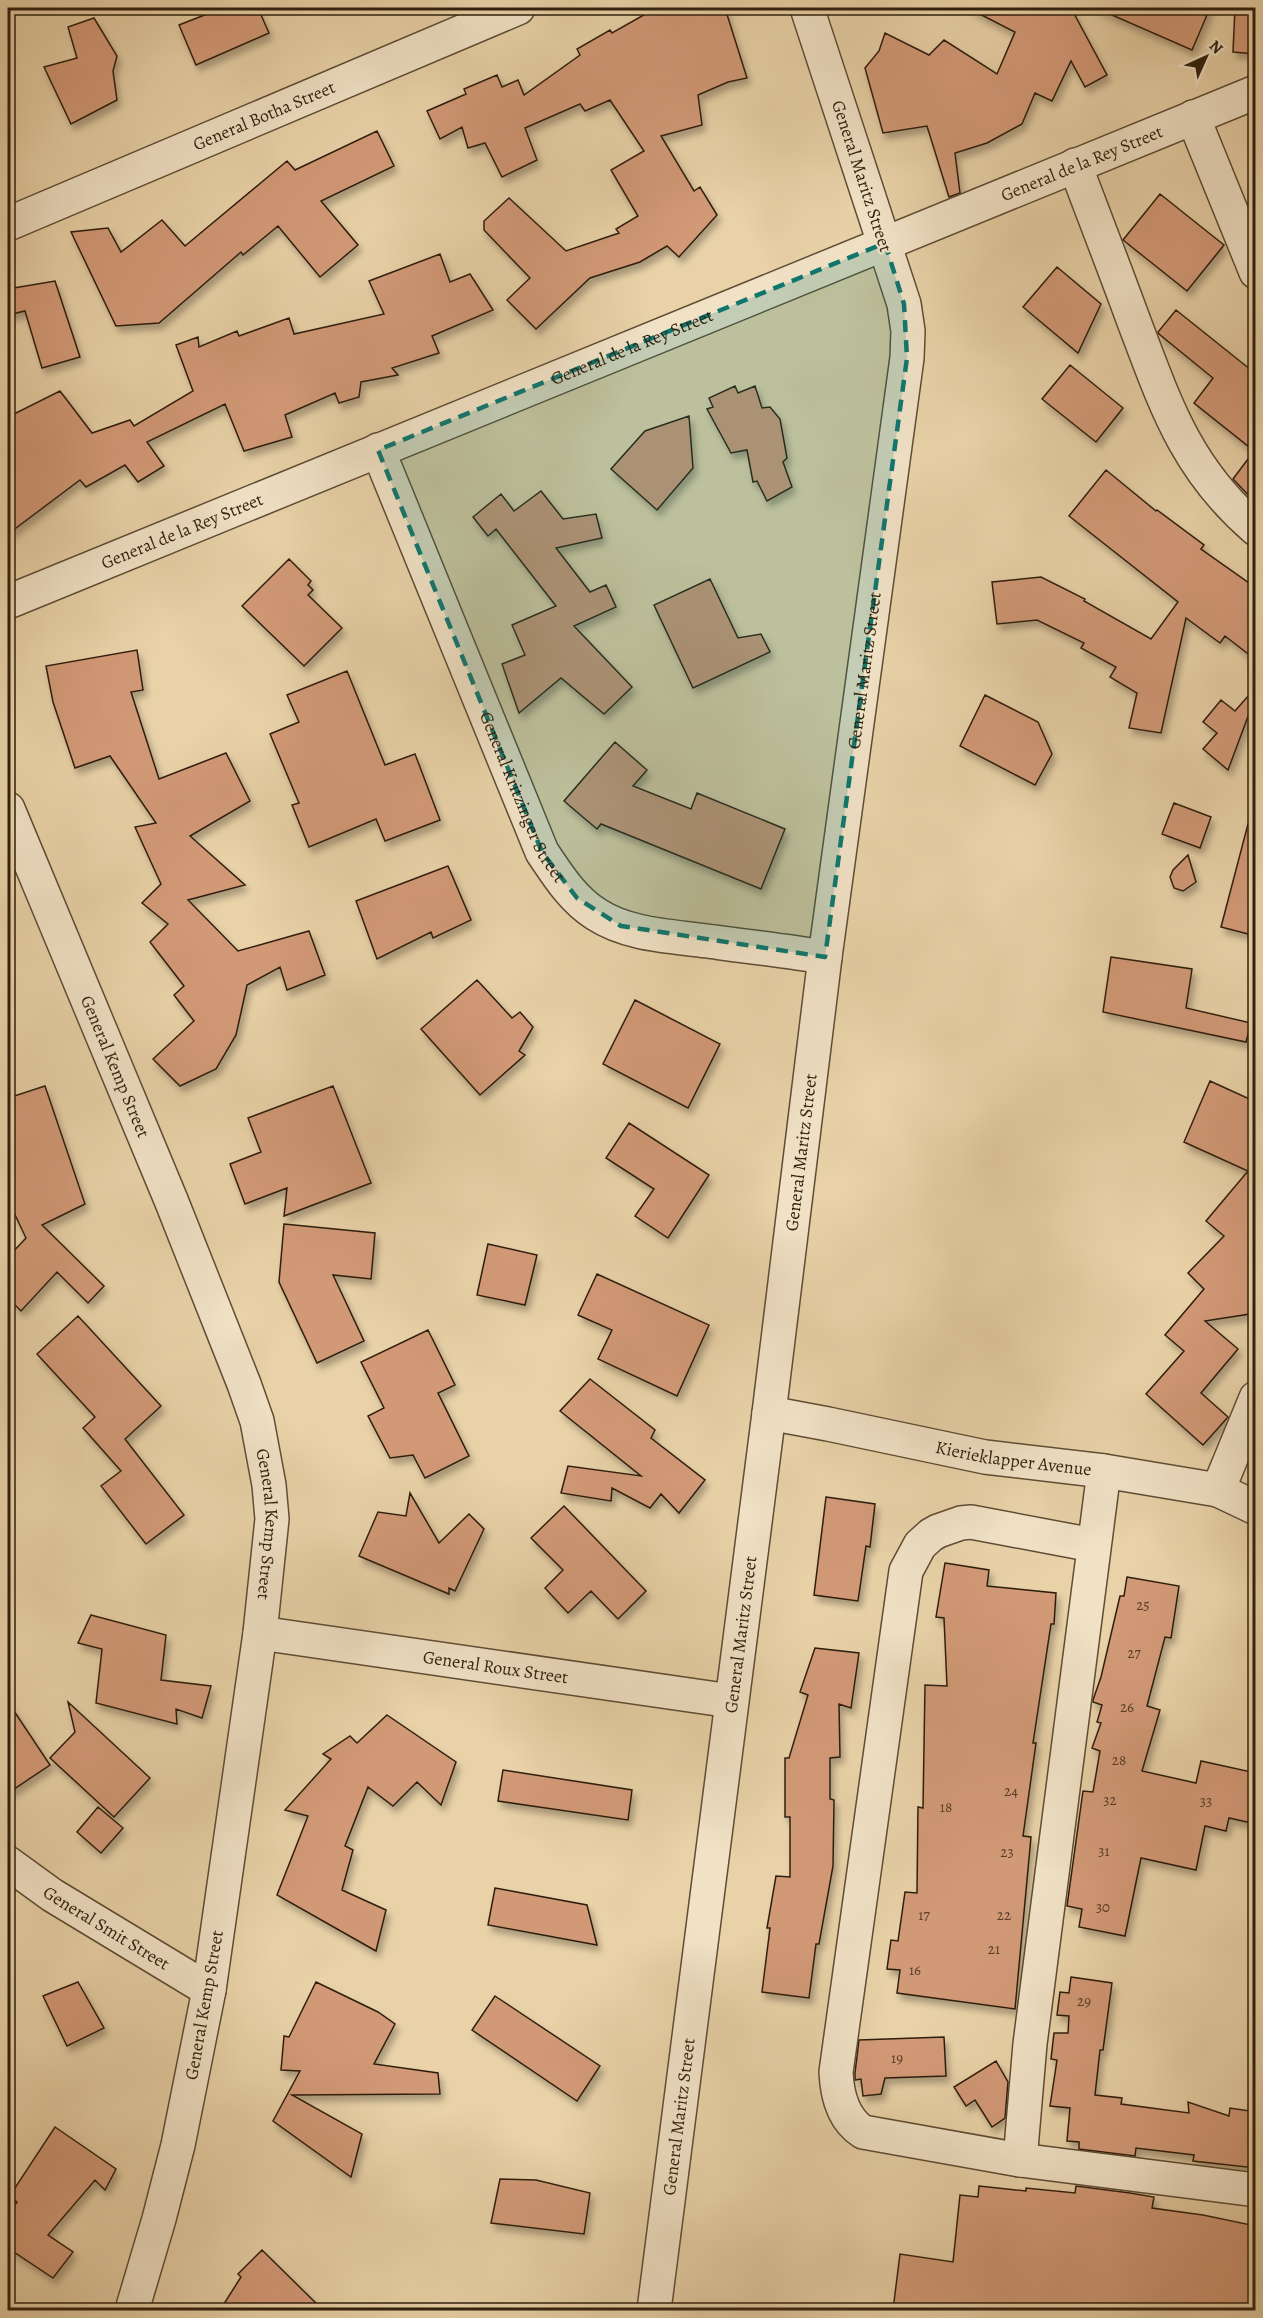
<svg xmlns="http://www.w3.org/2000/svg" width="1263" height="2318" viewBox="0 0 1263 2318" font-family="Alegreya,serif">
  <defs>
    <filter id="shadow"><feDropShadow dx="3.5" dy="6" stdDeviation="3" flood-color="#0004"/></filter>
  </defs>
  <rect width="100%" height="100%" fill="#e9d2a8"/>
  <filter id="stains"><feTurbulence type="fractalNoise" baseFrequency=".00333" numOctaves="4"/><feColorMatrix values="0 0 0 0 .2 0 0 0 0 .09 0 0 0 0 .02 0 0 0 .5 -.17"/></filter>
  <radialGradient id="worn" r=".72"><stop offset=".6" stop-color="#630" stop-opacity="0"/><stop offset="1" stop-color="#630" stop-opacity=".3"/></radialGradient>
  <path fill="#d29977" stroke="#2f1f0d" stroke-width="1.5" filter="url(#shadow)" d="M204,8H258L269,33L196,65L179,25L207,14Z
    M656,8H725L747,78L728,82L698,95L702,125L661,136L694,191L700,187L717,215L679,257L667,246L640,262L590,278L536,329L507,300L530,278L484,230V221L509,198L566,251L619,233L616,229L638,216L611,170L644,151L610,100L585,111L580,104L525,128L537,160L502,177L485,143L468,148L462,127L440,139L427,111L466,94L464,89L497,75L502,87L518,80L524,95L580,55L577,49L610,30L612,33Z
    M968,8H1071L1107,75L1085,87L1071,61L1052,101L1035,93L1022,124L987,143L955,153L960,193L949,197L927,126L883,133L865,68L879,51L885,33L929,55L944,40L997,74L1015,32Z
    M1096,8H1210L1192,50Z
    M1235,8H1256V54L1233,52Z
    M94,18L117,56L113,71L117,100L71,124L44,67L77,58L68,27Z
    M377,131L394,166L321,201L358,245L320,277L278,226L243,255L241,252L159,323L116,326L71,232L108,228L121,252L162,220L185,246L287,161L295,170Z
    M1160,194L1224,245L1187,291L1123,240Z
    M440,254L450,282L470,274L493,310L432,336L439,353L392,368L398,375L361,382L359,397L339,403L335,393L285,415L292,437L244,451L225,404L147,442L164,466L138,482L125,465L86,487L80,480L8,534V417L60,391L92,433L130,420L134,426L193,391L176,345L198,337L199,347L237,331L239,336L289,318L294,334L384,314L369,281Z
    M1057,267L1101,304L1078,353L1023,307Z
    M55,281L80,357L42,368L25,311L8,315V289Z
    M1176,310L1256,374V503L1233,479L1254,451L1194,403L1213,378L1159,334L1158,332Z
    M1070,365L1123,408L1096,442L1042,399Z
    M735,386L738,393L755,386L762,408L770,407L780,419L787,458L783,462L792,487L767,501L757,481L753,482L747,450L731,453L707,409L713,407L709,398Z
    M689,416L693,468L657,510L611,469L645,431Z
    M1106,470L1156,511L1157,510L1204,545L1201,549L1256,588V660L1225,636L1220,643L1186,618L1161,733L1129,728L1137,693L1110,677L1116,667L1081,648L1084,643L1037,620L997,624L992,582L1041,577L1085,599L1084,601L1151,639L1178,602L1069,516Z
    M541,491L563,519L596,514L602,538L556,548L590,592L606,585L616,607L574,626L632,687L604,714L561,678L519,713L502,664L525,655L512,625L556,606L496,529L488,536L473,517L501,494L514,511Z
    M289,559L311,581L308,585L313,590L308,595L342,628L304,666L242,606Z
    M710,579L738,638L761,634L770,652L693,688L654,605Z
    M137,650L143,690L131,692L159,779L226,753L250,801L190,836L245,885L188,900L238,951L309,931L325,975L287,990L280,967L247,985L236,1035L216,1069L180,1086L153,1059L194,1021L174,995L184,986L150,942L168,924L142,903L161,884L135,827L156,823L110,756L75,768L53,702L46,666Z
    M347,671L385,765L415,754L440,820L385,841L376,819L309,847L292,805L299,803L270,734L299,722L287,695Z
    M1256,687V695L1228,770L1203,749L1217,733L1203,722L1221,700L1235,711Z
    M985,695L1038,722L1052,754L1035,785L960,746Z
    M615,742L647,770L633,786L691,809L697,793L785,829L761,889L601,824L597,829L564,801Z
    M1174,803L1211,817L1200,848L1162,834Z
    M1248,824L1256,825V936L1221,927Z
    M1188,855L1196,882L1183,891L1174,888L1170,877L1173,870Z
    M448,866L471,920L433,938L431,932L377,959L356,901Z
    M1111,957L1192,969L1186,1008L1251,1023L1246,1042L1103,1012Z
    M477,980L512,1018L520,1012L533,1027L519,1051L525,1055L480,1095L421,1029Z
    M635,1000L720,1044L688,1108L603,1064Z
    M1210,1081L1256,1102V1313L1205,1321L1238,1349L1201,1393L1228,1417L1203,1445L1146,1394L1184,1351L1165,1335L1204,1289L1188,1273L1224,1236L1206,1221L1248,1171L1184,1142Z
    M45,1086L85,1204L42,1225L104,1286L88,1303L57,1272L21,1311L8,1298V1257L26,1238L8,1200V1098Z
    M333,1086L371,1183L284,1216L287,1188L245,1204L230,1164L261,1152L248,1118Z
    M629,1123L709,1175L668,1238L635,1216L654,1189L606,1158Z
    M284,1224L375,1233L371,1279L333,1275L364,1341L317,1363L279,1282Z
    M488,1244L537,1255L525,1305L477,1295Z
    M597,1274L709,1325L677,1396L598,1359L612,1330L578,1315Z
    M78,1316L161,1406L125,1439L184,1515L146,1544L101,1486L121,1471L83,1428L95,1417L37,1354Z
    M428,1330L455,1385L438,1393L469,1456L425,1478L413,1455L390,1458L368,1416L384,1408L361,1362Z
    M590,1379L655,1430L651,1438L705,1480L679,1513L661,1494L650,1508L612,1488L611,1501L561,1493L568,1466L641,1476L560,1411Z
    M410,1493L439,1543L469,1514L484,1529L455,1591L449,1588V1594L359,1556L378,1512L406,1516Z
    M826,1497L875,1504L870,1547L866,1546L858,1601L814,1595Z
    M564,1506L646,1591L618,1619L591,1591L568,1613L545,1588L563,1570L531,1538Z
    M945,1563L989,1570L987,1586L1056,1593L1054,1624H1051L1033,1743H1036L1023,1836L1031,1837L1015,2009L897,1993L900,1970L887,1969L891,1940L898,1941L905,1892L917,1893L918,1807L923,1808L925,1685L947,1686L944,1618L936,1617Z
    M1127,1577L1179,1586L1171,1638L1165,1637L1147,1706L1160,1710L1142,1771L1196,1783L1201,1761L1256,1773V1824L1229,1818L1226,1831L1205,1826L1196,1870L1141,1858L1125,1936L1079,1927L1082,1909L1067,1906L1083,1791L1093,1792L1100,1751L1092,1748L1101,1723L1097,1722L1102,1705L1093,1702V1700L1101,1677L1120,1596H1124Z
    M91,1615L166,1635L161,1680L211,1686L202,1718L176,1709L177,1724L96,1703L102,1649L78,1643Z
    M815,1648L859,1653L851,1708L839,1704L840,1757L830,1758V1799L834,1800L833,1866L819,1944H816L809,1998L762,1992L770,1928H767L776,1876L790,1877V1817H785V1758H789L808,1695L800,1692Z
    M8,1702L50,1765L8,1793Z
    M68,1702L150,1778L114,1817L50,1758L75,1732Z
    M387,1715L456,1762L441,1805L417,1782L393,1806L368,1787L345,1846L353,1850L342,1890L386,1910L376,1951L277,1895L308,1816L285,1810L331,1759L323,1754L350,1736L357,1743Z
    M503,1770L632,1790L628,1820L498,1801Z
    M98,1807L123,1828L101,1853L77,1832Z
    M495,1888L587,1905L597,1945L488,1925Z
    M1071,1977L1112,1983L1103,2050H1100L1095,2095L1122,2098L1121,2104L1189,2113L1188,2102L1229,2116L1230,2108L1256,2112V2168L1193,2161L1194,2155L1136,2148L1135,2156L1079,2149V2142L1067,2141L1070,2108L1050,2106L1057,2060L1051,2059L1054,2033H1068L1069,2016L1057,2015L1060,1992L1069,1993Z
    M78,1982L104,2028L67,2046L43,1996Z
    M316,1982L378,2012L395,2024L374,2064L438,2073L440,2094L292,2095L362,2134L351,2177L273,2121L300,2071L281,2070L284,2036L289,2037Z
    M495,1996L600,2066L577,2101L472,2030Z
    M944,2037L946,2076L885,2078L881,2094L863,2096L861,2079L855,2080V2073L859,2040Z
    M996,2061L1008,2082L1005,2118L992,2127L975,2100L966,2106L954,2087Z
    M55,2127L116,2169L105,2190L95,2180L48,2235L73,2252L53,2278L8,2248V2216L17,2202L9,2197Z
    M500,2179L536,2180L590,2193L584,2234L491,2223Z
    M979,2186L1026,2191V2188L1075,2193L1076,2186L1130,2193L1154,2197L1152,2208L1203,2215L1256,2226V2310H893L900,2254L953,2262L960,2195L978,2197Z
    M262,2250L323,2310H220L241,2277L238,2274Z"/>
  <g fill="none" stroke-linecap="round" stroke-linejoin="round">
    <defs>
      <g id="minor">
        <path d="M1193,117L1256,272"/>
        <path d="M1075,165C1094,216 1114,267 1133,319C1165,403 1185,468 1256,529"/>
        <path id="s1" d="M8,224L518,8"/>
        <path id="s2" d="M378,450L542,852C557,874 572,899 596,914C628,935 670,936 707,941C746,946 786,951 825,957"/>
        <path id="s3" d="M8,602L1256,92"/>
        <path id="s4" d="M8,809L171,1200L244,1384L257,1421L269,1485L272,1519L260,1633L209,1990L178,2145L159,2219L132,2310"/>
        <path id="s5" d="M769,1413L828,1424L985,1457L1104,1471L1218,1490L1256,1508"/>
        <path d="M1218,1490L1256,1398"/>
        <path d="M1093,1545L971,1522L961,1523L938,1531L931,1535L920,1545L906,1571L836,2072C837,2095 843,2119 863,2132L1020,2160L1256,2190"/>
        <path id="s6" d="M260,1633L731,1701"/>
        <path id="s7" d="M8,1863L52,1895L209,1990"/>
        <path d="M1020,2160L1030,2044L1104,1471"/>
        <path id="s8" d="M654,2310L769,1413L825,957L907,358L908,331L904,304L807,8"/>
      </g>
    </defs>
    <use href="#minor" stroke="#5e4c34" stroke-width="36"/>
    <use href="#minor" stroke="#f1e2c6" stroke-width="33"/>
  </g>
  <path fill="#0f766e" fill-opacity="0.2" stroke="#0f766e" stroke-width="4.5" stroke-dasharray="12 8" stroke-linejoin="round" d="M885,243L904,304L907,358L825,957L621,926L577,898L542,852L378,450Z"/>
  <g text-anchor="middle" stroke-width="4.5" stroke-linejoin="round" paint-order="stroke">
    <g font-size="15" fill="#583e28">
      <text x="1143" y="1610">25</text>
      <text x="1134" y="1658">27</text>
      <text x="1127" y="1712">26</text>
      <text x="1119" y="1765">28</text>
      <text x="1011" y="1796">24</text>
      <text x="1110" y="1805">32</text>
      <text x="1206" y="1806">33</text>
      <text x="946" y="1812">18</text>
      <text x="1104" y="1856">31</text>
      <text x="1007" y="1857">23</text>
      <text x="1103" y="1912">30</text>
      <text x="924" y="1920">17</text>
      <text x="1004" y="1920">22</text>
      <text x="994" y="1954">21</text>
      <text x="915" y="1975">16</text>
      <text x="1084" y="2006">29</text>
      <text x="897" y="2063">19</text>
    </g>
    <g font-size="18" fill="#2f1f0d" stroke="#f1e2c6">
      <text dy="6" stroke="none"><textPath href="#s1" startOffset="278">General Botha Street</textPath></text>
      <text dy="6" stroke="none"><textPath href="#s3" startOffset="1160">General de la Rey Street</textPath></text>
      <text transform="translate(862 176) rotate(72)" y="6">General Maritz Street</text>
      <text dy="6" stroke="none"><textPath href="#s3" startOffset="674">General de la Rey Street</textPath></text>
      <text dy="6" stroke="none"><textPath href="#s3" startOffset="188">General de la Rey Street</textPath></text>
      <text dy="6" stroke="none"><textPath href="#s8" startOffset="1653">General Maritz Street</textPath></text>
      <text dy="6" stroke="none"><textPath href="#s2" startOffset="376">General Kritzinger Street</textPath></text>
      <text dy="6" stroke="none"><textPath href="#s4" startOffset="279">General Kemp Street</textPath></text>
      <text dy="6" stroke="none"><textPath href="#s8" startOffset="1167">General Maritz Street</textPath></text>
      <text dy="6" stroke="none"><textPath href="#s5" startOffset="249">Kierieklapper Avenue</textPath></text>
      <text dy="6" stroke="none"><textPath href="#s4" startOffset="765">General Kemp Street</textPath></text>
      <text dy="6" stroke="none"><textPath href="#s8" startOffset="681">General Maritz Street</textPath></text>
      <text dy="6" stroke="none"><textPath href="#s6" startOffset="238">General Roux Street</textPath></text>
      <text dy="6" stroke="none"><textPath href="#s7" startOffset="118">General Smit Street</textPath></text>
      <text transform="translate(204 2005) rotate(-80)" y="6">General Kemp Street</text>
      <text dy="6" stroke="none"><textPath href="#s8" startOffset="195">General Maritz Street</textPath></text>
    </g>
  </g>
  <rect width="1263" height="2318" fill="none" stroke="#e9d2a8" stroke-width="30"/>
  <rect x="9" y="9" width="1245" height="2300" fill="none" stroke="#2f1f0d" stroke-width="3"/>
  <rect x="15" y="15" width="1233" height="2288" fill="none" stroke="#2f1f0d" stroke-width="1.5"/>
  <g transform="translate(1206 57) rotate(45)" stroke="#f1e2c6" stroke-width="4.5" paint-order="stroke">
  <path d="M0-4.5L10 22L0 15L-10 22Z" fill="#2f1f0d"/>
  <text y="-9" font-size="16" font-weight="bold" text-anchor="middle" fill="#2f1f0d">N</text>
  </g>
  <rect width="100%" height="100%" filter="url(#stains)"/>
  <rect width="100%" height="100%" fill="url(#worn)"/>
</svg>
